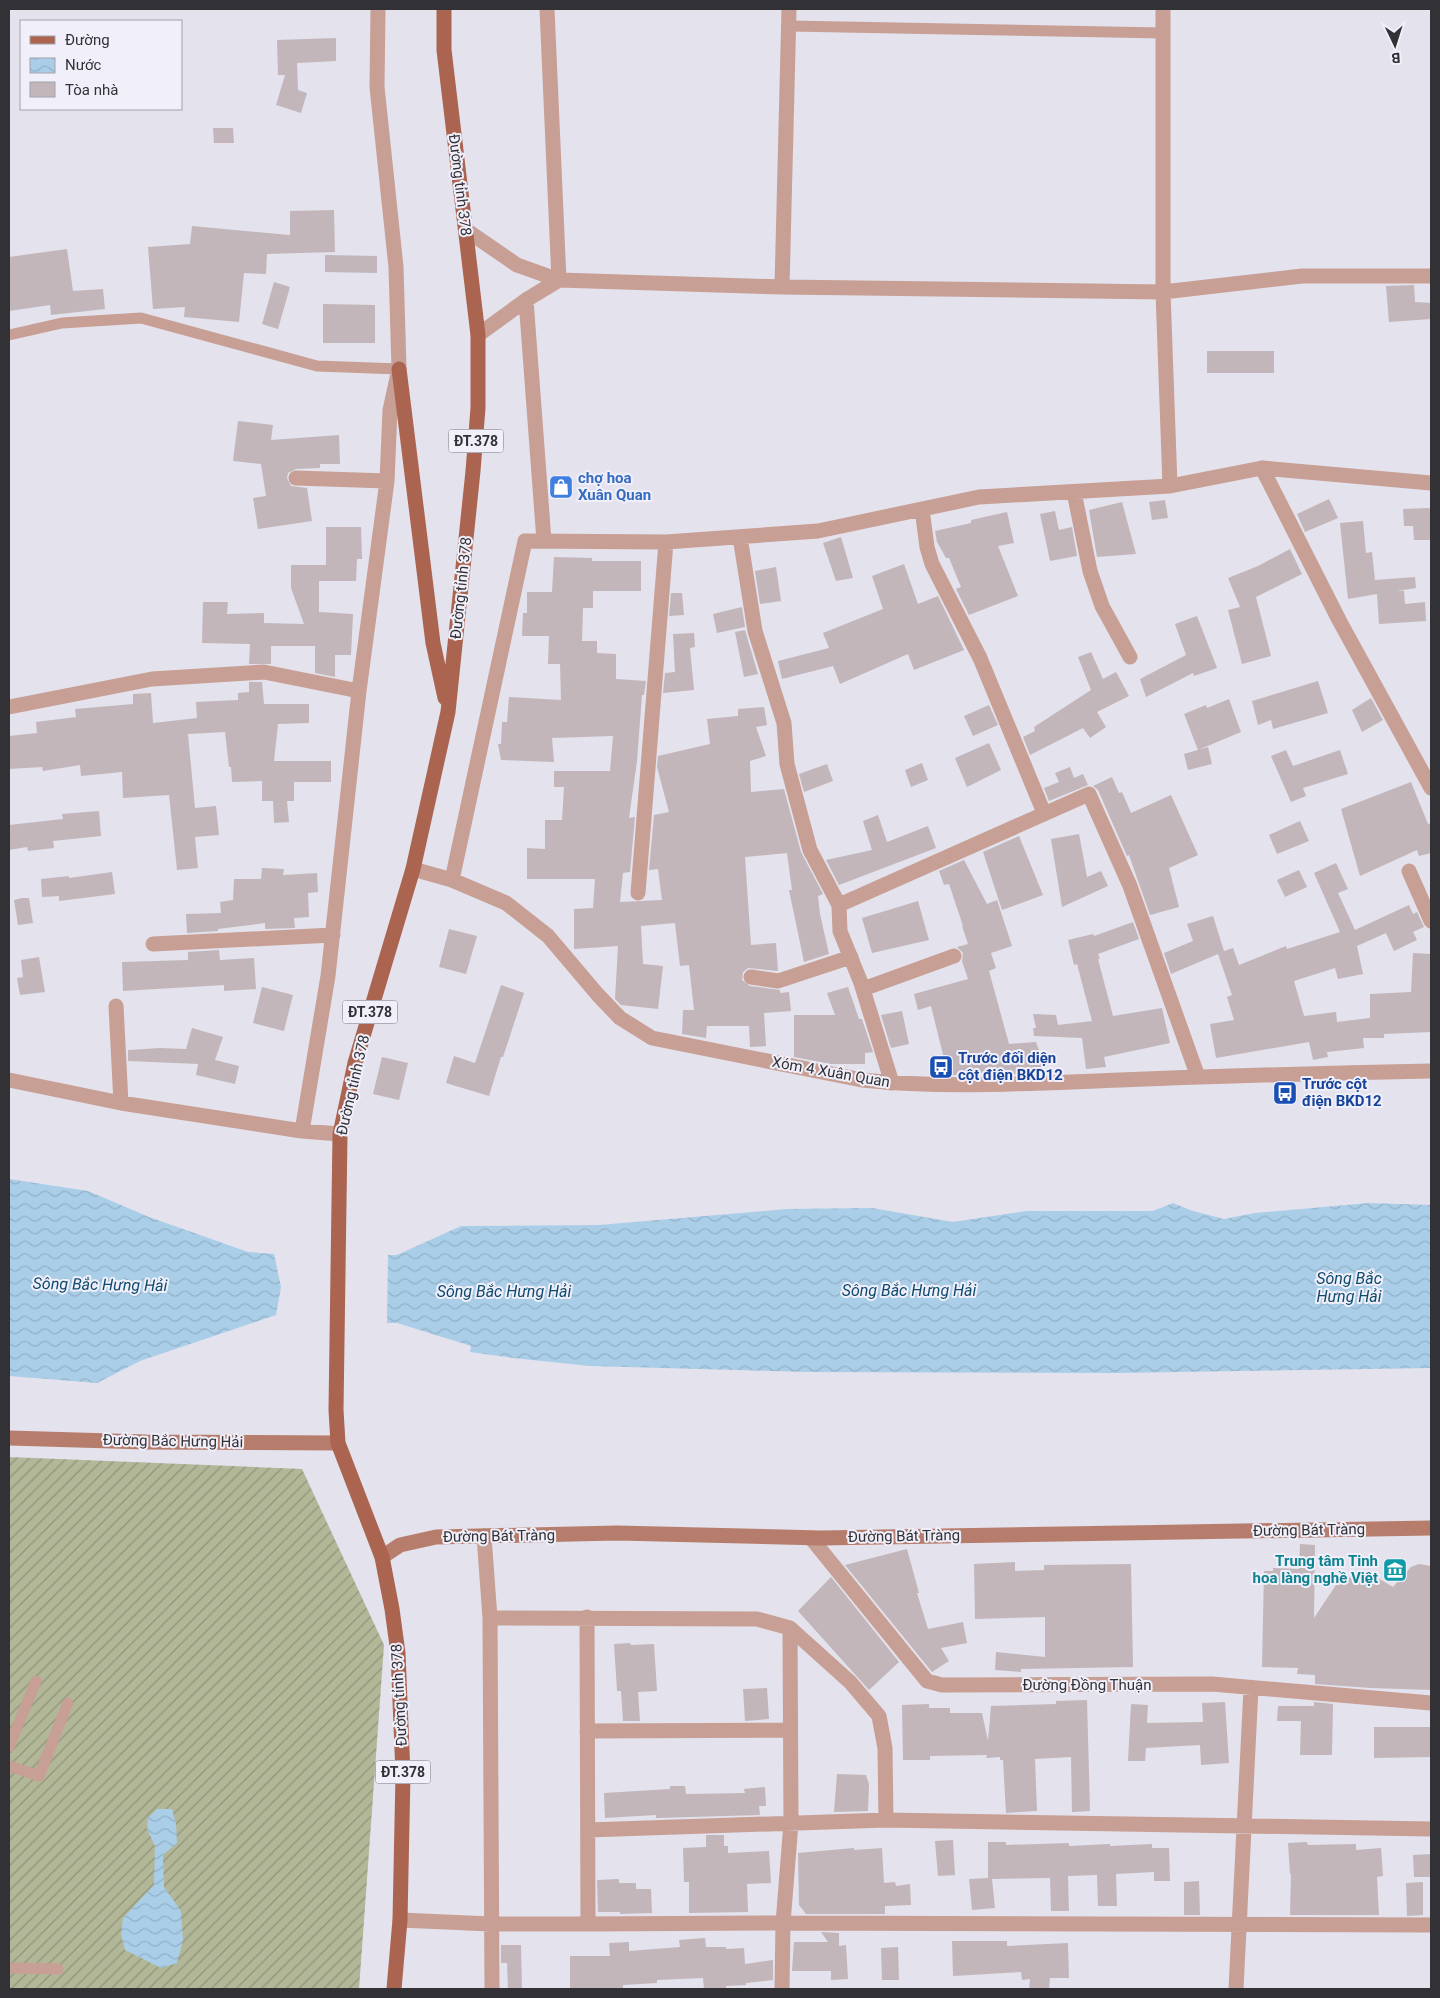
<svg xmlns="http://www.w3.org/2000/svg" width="1440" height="1998" viewBox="0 0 1440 1998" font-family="Roboto,sans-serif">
  <defs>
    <pattern id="garden-furrows" width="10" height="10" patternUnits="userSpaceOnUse" patternTransform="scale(1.25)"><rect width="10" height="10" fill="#b1b797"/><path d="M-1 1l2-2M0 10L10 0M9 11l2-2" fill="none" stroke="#91957c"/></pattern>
    <pattern id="water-waves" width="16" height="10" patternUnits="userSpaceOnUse" patternTransform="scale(1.25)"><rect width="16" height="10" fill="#aacee8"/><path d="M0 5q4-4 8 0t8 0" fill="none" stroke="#93b1c8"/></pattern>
  </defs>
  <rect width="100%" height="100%" fill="#e3e2ed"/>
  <path fill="url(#garden-furrows)" d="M9,1457L302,1469L384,1645L359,1989H9Z"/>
  <path fill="url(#water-waves)" d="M9,1179L88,1191L149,1217L248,1252L274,1254L281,1287L276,1315L140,1361L97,1383L9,1376Z
    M1173,1203L1193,1211L1224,1219L1255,1213L1369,1203L1431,1205V1368L1117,1373L808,1372L590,1366L513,1358L470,1352L471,1346L397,1323H387L388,1255H397L461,1226L599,1225L787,1209L872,1208L953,1222L1026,1211H1153Z
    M157,1809H172L176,1824L177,1843L163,1855L164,1887L181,1911L183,1940L177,1963L161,1968L125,1950L121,1934L123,1918L154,1885L155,1846L147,1829L148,1818Z"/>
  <path fill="#c2b6ba" d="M336,38V61L297,63L298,90L307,93L301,113L276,105L285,75H278L277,40Z
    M213,128H233L234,143H214Z
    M334,210L335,252L267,254L266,274L244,273L239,322L184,317L185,307L153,309L148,247L190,244L192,226L290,235V211Z
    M67,249L73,291L103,289L105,309L51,315L50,305L9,311V257Z
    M325,255L377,256V273L325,272Z
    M274,282L290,287L278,329L262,324Z
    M1414,285L1415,302L1431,303V319L1389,322L1386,286Z
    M323,304L375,305V343H323Z
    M1207,351H1274V373H1207Z
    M238,421L273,425L271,440L339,435L340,464H320V468L296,469L288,473L287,478L291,486L307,488L312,521L258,529L253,498L266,496L261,464L233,461Z
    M1329,499L1338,518L1305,532L1297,514Z
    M1165,500L1168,518L1152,520L1149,502Z
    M1122,502L1136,554L1097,557L1089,510Z
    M1429,508L1431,510V540H1414L1413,526H1404L1403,509Z
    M1055,511L1059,530L1072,527L1077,556L1050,561L1040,514Z
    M1007,512L1014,543L998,546L1018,596L969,615L956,589L961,587L949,558H946L937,542L935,531L971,523V520Z
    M1363,521L1366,553L1372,552L1375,580L1415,577L1416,588L1397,591H1404L1405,604L1425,602L1426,621L1379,624L1377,594L1348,599L1340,523Z
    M326,527H361L362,559H357L356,581H319V612L353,614L351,655H335V677L315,673V646H271V664H249L250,644L202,643L203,602H228L227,614L264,613V623L304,624L291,588V565H326Z
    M841,537L853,578L836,581L823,543Z
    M1290,549L1302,574L1256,597L1271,656L1242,664L1228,610L1240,607L1228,578L1258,566Z
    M554,557L592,558V561H641V591H593V608H583L582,641H597V653L616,654V679L646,681L644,695H642L637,761L629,818L635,817L630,872L623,873L620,902L662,900L658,869L649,870L654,815L669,812L657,767L658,756L710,744L707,719L738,716V709L764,707L767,725L756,727L766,756L750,761L751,792L784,789L801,852L823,894L818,896L820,914L829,954L804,962L789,890H792L787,853L745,857L751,945L776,943L778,971L748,968L743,972L742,980L750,986L780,990V993L789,992L791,1011L764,1013L766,1046L750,1047L749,1026H707L706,1038L682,1034L683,1010H694L689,965L680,966L675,923L641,926L643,964L663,966L658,1009L621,1005L615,999L618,946L574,949V909L593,908L595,879H527V848L545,849V820H562L564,787H554V771H610L613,736L552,738L554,762L501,760L498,744H501L502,722H507L509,697L561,700L560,664H548L549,636H522L523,613H527V592H552Z
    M904,564L918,604L938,596L964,650L914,670L908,654L840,684L833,666L782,679L778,661L829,648L823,633L883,609L872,576Z
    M776,567L781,601L760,604L755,571Z
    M671,593H682L684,615L669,616Z
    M742,607L745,627L717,633L713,614Z
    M1197,616L1217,668L1194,676L1193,673L1146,697L1140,679L1186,655L1175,624Z
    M745,630L758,674L744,677L735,632Z
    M694,633L695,647L690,648L694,690L663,693L665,673L675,672L673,634Z
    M1091,652L1103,679L1116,672L1129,696L1097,712L1106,727L1090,738L1083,728L1030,755L1023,737L1035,731L1034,727L1091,690L1078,657Z
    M1318,681L1328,713L1273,729L1271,720L1258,725L1252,701Z
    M249,682H262L264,704H309V723L278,724L274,761H331V782H294V801H287L289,822L274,823L273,801H262V781L232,782L231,767H229L225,732L188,734L195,808L216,806L219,835L195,837L198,868L177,870L169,795L123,798L122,772L81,776L80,765L43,771L42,767L9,769V736L37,733L36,722L76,717L75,709L133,704V694L151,693L153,723L197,718L196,702L238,700V693L249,692Z
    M1371,698L1383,720L1362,732L1352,710Z
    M1229,699L1241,732L1198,750L1184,714L1206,705L1207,708Z
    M989,705L998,725L973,736L964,716Z
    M989,743L1001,770L967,787L955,758Z
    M1208,747L1212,764L1188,770L1184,754Z
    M1286,750L1293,766L1340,750L1348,774L1303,788L1306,796L1291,802L1271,756Z
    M922,763L928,780L911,787L905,770Z
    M827,764L833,781L804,792L799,774Z
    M1070,767L1074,778L1083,774L1088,785L1049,801L1044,788L1059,782L1055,773Z
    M1112,777L1119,793L1122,792L1131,813L1171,795L1198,855L1169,868L1179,907L1150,915L1129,855L1127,856L1098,790L1093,786Z
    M1411,782L1428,824L1431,823V853L1419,856L1417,850L1360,876L1341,809Z
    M99,811L101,836L53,841L54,848L28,851L27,847L9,850V825L63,819L62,814Z
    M878,815L887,842L928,826L936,848L839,885L826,860L872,850L863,821Z
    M1300,821L1309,841L1277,854L1269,835Z
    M1079,834L1087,877L1101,871L1108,886L1062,907L1051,839Z
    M1019,836L1043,895L1002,910L983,852Z
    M964,860L987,904L997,900L1012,946L991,953L996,968L989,971L1009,1044L1036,1042L1045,1067L1018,1074L999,1075L997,1069L973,1075H948L931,1006L918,1010L914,994L968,979L962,961L963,953L957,947L968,944L962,926H963L949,884L944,885L939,871Z
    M1336,863L1348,889L1338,893L1355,930L1409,905L1413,914L1417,912L1424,927L1413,932L1417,940L1394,951L1386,933L1357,946L1363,974L1338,979L1335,968L1294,981L1304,1016L1336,1012L1337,1022L1370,1018V994L1411,992L1413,953L1431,954V1032L1384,1034V1038H1363L1364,1048L1327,1052L1328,1057L1313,1060L1309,1042L1216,1058L1210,1024L1234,1020L1227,997L1232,995L1218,954L1171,974L1164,953L1193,941L1187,924L1213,916L1224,951L1233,948L1239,965L1286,946L1287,949L1340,932L1314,873Z
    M262,868L284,869L283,875L317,873L318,892L308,893L309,917L294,918L295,928L265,929V923L218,929V931L187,933L186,914L221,913L220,902L233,900L234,879H261Z
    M1299,870L1307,887L1285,897L1277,880Z
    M112,872L115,894L59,901V896L42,897L41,879L69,876V878Z
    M22,898H29L33,923L18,925L14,900Z
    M918,901L929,940L872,953L862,918Z
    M1133,922L1139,939L1098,954L1100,959H1098L1113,1016L1162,1008L1170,1043L1104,1057L1106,1067L1086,1069L1082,1038L1034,1036L1033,1028H1036L1033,1014L1056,1015L1058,1025L1092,1021L1077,964L1074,965L1068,940L1093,934L1094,936Z
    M449,929L477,936L466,974L439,967Z
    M219,950L220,960L254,958L256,989L224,991V985L123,991L122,962L188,960V952Z
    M39,957L45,992L20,995L17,978L23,977L21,960Z
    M501,985L524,993L503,1057H501L489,1096L446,1083L454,1056L475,1063Z
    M262,987L293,995L284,1031L253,1023Z
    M848,987L859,1019H862L873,1052L865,1053V1064H831L794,1057V1015H835L827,993Z
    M902,1011L909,1044L891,1048L881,1015Z
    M192,1028L223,1037L215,1060L239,1066L235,1084L196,1075L198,1064L128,1061V1050L160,1048L186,1049Z
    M382,1057L408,1063L399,1100L373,1094Z
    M1300,1544L1315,1545L1314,1618L1340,1579L1348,1577L1360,1580L1362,1577H1376L1393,1587L1411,1567L1419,1564L1431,1566V1690L1371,1688L1315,1684V1675L1297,1674L1298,1668L1262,1667L1264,1571H1273V1568L1299,1569Z
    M907,1549L919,1593H917L928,1629L963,1622L967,1643L941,1648L949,1661L932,1672L845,1565Z
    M1015,1562V1571L1044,1570V1565L1131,1564L1133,1667L1021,1669V1672L995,1670L996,1652L1045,1657V1617L975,1619L974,1564Z
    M831,1577L899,1662L869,1690L798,1611Z
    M630,1643L631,1645L654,1644L657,1691L638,1692L640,1721H623L621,1691H617L614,1644Z
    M767,1688L769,1719L745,1721L743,1689Z
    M1087,1700L1090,1811L1072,1812L1071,1757L1035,1759L1037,1811L1006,1813L1003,1760H1000V1757L986,1758L987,1755L930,1756V1760H903L902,1705L929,1704V1708H950V1713H982L988,1741L991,1706L1056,1704V1701Z
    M1225,1702L1229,1763L1201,1765L1200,1745L1146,1748L1145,1761H1128L1131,1704L1148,1705L1147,1723L1203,1722L1202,1703Z
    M1314,1702L1333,1704L1332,1755H1300L1301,1721H1277L1278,1706H1314Z
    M1374,1727H1431V1757L1374,1758Z
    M837,1774L866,1775L869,1784L868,1811L834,1812Z
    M670,1786H685L686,1794L745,1793L744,1789L765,1787L766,1806H759L760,1815L656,1818V1815L605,1818L604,1793L670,1789Z
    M706,1835H724V1846H728V1853L769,1851L771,1883L747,1884L748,1912L689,1913V1882H684L683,1848L706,1847Z
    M953,1840L955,1875L938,1876L935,1841Z
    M988,1842H1006V1845L1069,1843V1846L1110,1844V1846L1152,1844V1848H1169L1170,1881H1154V1872L1116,1874L1117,1906H1098L1097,1875L1068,1876L1069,1911H1051L1050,1878L992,1879L995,1908L972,1910L969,1879L988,1878Z
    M1307,1842L1308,1845L1356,1844V1850L1381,1848L1383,1876L1377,1877L1379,1915H1290L1291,1874H1290L1288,1843Z
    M854,1848V1850L882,1848L884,1883L895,1882L896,1886L910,1884L911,1905L885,1906V1914H806L799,1905L798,1853Z
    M1431,1854V1877H1414L1413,1855Z
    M619,1879V1883H636V1889H651L652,1913L620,1914V1912H598L597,1880Z
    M1199,1881L1200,1915H1184V1882Z
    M1423,1882V1915L1407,1916L1406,1883Z
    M821,1932L839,1933V1946L846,1945L848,1979L831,1980V1971H792L794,1942H828Z
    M705,1938L706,1947H726V1949L744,1948L745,1964L773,1960V1980L746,1983V1985L726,1986V1989H704L703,1978L657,1980V1983L623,1985V1989H570V1956H610L609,1943L629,1942V1951L680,1947L679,1940Z
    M952,1941H1007V1946L1068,1943L1069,1978H1050L1049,1989H1029L1030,1979L1022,1980L1021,1972L953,1976Z
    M501,1945H521L522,1989H508L507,1963H501Z
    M898,1947L899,1980H882L881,1948Z"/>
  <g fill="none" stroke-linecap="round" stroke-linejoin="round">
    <path stroke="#c79f94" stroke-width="11" d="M789,26L1163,33
      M9,335L62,323L141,318L317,366L399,369
      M9,1747L36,1681
      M9,1766L39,1776L68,1703
      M9,1968L58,1969"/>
    <path stroke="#c79f94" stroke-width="15" d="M547,9L559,280
      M1163,9V292L1170,486
      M466,230L517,265L559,280L782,287L1163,292L1302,276H1431
      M782,287L789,9
      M526,300L544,541
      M478,335L526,300L559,280
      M1262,468L1339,620L1431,788
      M296,478L387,481
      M1074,492L1090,571L1102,606L1130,657
      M922,509L927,547L932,564L980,658L1044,813
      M740,537L755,631L784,723L787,764L810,850L839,905
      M9,707L152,679L264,672L359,691
      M413,869L452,880L506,903L548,936L598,995L620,1018L652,1038L862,1080C948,1089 1034,1083 1120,1080C1224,1076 1327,1073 1431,1071
      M1409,871L1431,921
      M452,880L525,541L666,542L818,531L979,497L1170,486L1262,468L1431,483
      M638,893L666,542
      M153,944L333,935
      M751,977L778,981L851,957
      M863,989L954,956
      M116,1006L121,1103
      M9,1080L121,1103L302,1131L340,1134
      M892,1083L861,983L840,931L839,905L1089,794L1130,886L1198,1077
      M302,1131L328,976L359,691L387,481L390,410L399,369L396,267L377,87L378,9
      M484,1536L490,1618L757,1619L790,1628L850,1682L879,1716L885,1748L886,1820L1431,1829
      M811,1538L927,1681L942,1685L1212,1684L1431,1703
      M587,1617L588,1924L783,1923L1431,1925
      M490,1618L492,1989
      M587,1731L790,1730
      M588,1830L886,1820
      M400,1920L491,1924H588
      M782,1989L783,1923L791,1823L790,1628
      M1236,1989L1251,1688"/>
    <path stroke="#b77d6c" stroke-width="15" d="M9,1438L146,1442L338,1443
      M382,1557L400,1545L436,1537L617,1533L821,1538L1431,1528"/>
    <path stroke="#aa6450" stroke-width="15" d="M399,369L433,643L445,698
      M394,1989L400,1920L403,1774L398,1653L392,1609L382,1557L338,1443L336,1410L340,1134L355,1063L413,869L448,712L473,471L478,408V335L444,50V9"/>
  </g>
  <defs>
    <symbol id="shop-square" viewBox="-11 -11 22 22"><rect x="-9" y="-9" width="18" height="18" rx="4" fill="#3f7fe0" stroke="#f0effa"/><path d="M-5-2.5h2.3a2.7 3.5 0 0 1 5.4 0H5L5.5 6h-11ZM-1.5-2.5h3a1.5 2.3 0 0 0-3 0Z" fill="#fff"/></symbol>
    <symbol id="bus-square" viewBox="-11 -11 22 22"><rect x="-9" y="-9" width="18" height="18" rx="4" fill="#1a4fb4" stroke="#f0effa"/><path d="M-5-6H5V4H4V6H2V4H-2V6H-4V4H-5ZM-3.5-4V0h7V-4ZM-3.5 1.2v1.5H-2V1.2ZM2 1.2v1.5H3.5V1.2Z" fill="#fff"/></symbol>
    <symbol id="museum-square" viewBox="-11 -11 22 22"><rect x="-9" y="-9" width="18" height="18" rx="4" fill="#0f9aa8" stroke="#f0effa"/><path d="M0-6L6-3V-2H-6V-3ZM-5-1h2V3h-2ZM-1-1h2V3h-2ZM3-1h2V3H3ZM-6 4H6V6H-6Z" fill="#fff"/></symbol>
  </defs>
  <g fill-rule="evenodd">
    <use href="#shop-square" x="547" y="473" width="28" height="28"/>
    <use href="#bus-square" x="927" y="1053" width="28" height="28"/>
    <use href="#bus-square" x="1271" y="1079" width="28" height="28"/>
    <use href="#museum-square" x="1381" y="1556" width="28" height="28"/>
  </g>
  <g text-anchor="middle" stroke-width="4" stroke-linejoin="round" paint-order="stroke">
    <g fill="#f0effa" stroke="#6b6b71" stroke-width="1">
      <rect x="448.5" y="429.5" width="55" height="23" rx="4"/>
      <rect x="342.5" y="1000.5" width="55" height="23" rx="4"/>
      <rect x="375.5" y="1760.5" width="55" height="23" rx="4"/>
    </g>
    <g font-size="14" font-weight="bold" fill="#323236">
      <text x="476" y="446">ĐT.378</text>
      <text x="370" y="1017">ĐT.378</text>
      <text x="403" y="1777">ĐT.378</text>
    </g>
    <g font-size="15" fill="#323236" stroke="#f0effa">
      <text transform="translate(460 185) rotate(83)" y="5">Đường tỉnh 378</text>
      <text transform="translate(461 588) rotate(-84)" y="5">Đường tỉnh 378</text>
      <text transform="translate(831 1072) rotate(10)" y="5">Xóm 4 Xuân Quan</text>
      <text transform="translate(353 1085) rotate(-77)" y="5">Đường tỉnh 378</text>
      <text transform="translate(173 1441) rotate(1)" y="5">Đường Bắc Hưng Hải</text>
      <text transform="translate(1309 1530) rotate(-1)" y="5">Đường Bát Tràng</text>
      <text transform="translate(499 1536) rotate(-1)" y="5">Đường Bát Tràng</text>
      <text transform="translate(904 1536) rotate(-1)" y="5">Đường Bát Tràng</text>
      <text x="1087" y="1690">Đường Đồng Thuận</text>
      <text transform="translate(399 1695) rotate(-93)" y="5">Đường tỉnh 378</text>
    </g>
    <g font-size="15" font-weight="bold" fill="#366cbe" stroke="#f0effa" text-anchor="start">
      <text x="578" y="483">chợ hoa<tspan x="578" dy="17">Xuân Quan</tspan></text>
    </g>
    <g font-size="15" font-weight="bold" fill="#164399" stroke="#f0effa" text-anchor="start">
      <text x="958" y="1063">Trước đối diện<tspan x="958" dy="17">cột điện BKD12</tspan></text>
      <text x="1302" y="1089">Trước cột<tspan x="1302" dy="17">điện BKD12</tspan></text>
    </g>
    <g font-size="15" font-weight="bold" fill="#0d838f" stroke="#f0effa" text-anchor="end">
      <text x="1378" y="1566">Trung tâm Tinh<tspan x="1378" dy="17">hoa làng nghề Việt</tspan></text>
    </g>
    <g font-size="16" font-style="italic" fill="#0d4b6e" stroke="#f0effa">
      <text x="1349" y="1284">Sông Bắc<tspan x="1349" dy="18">Hưng Hải</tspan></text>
      <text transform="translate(100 1284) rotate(1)" y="6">Sông Bắc Hưng Hải</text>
      <text x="909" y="1296">Sông Bắc Hưng Hải</text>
      <text x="504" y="1297">Sông Bắc Hưng Hải</text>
    </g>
  </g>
  <rect width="1440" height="1998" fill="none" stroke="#323236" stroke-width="20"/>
  <rect x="20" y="20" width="162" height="90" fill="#f0effa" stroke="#a4a3ac"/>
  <rect x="30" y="36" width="25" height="8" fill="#aa6450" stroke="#a4a3ac"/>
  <text x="65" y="45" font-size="15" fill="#323236">Đường</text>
  <rect x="30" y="58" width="25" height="15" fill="url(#water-waves)" stroke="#a4a3ac"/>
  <text x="65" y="70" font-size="15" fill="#323236">Nước</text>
  <rect x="30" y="82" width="25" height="15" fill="#c2b6ba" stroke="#a4a3ac"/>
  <text x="65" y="95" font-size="15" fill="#323236">Tòa nhà</text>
  <g transform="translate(1395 45) rotate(176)" stroke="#f0effa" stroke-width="4" paint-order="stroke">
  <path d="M0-4L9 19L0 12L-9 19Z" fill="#323236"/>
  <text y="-8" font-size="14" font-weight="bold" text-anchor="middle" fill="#323236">B</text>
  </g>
</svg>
